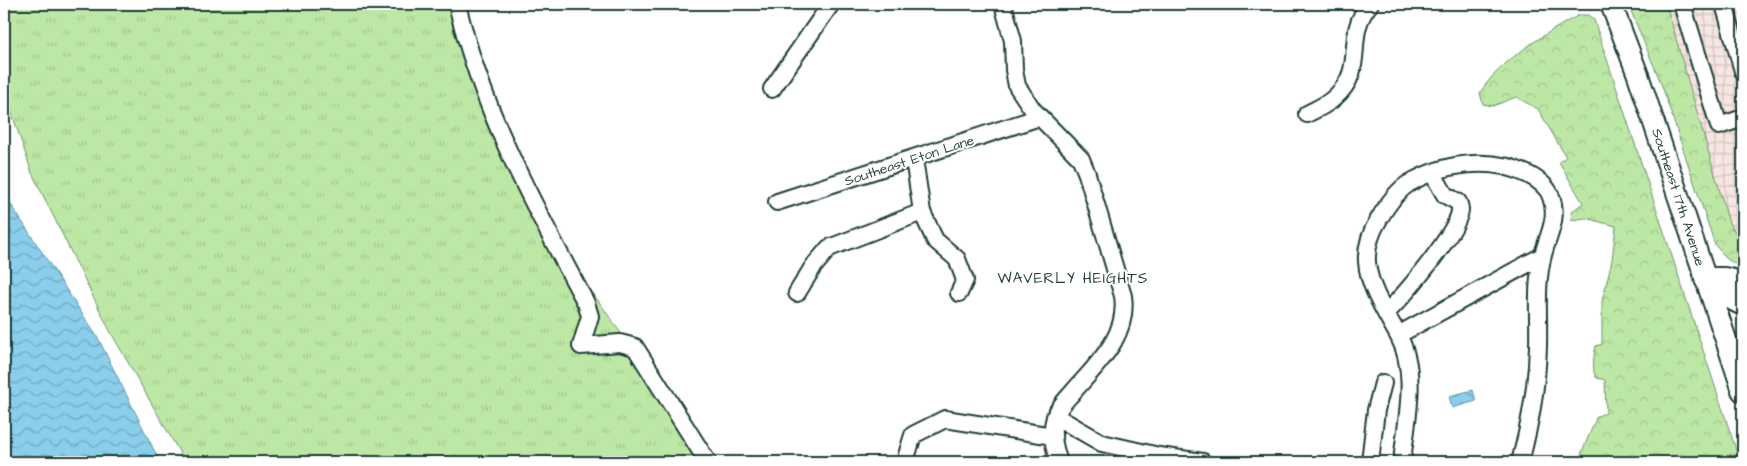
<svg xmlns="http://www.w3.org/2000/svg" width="1747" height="466" viewBox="0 0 1747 466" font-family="'Architects Daughter',sans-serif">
  <defs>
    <pattern id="industrial-grid" width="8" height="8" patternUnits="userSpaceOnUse" patternTransform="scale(1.25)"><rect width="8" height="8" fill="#f7e6e2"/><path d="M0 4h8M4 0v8" fill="none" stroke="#d3c6c2"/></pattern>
    <pattern id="grass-tufts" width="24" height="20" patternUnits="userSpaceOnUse" patternTransform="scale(1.25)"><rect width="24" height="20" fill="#bce7a4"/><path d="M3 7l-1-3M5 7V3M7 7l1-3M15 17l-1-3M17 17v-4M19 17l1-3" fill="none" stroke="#a1c78e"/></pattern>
    <pattern id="forest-crowns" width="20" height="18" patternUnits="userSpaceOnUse" patternTransform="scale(1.25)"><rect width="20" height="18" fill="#bce7a4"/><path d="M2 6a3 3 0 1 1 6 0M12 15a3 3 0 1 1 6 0" fill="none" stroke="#a1c78e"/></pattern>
    <pattern id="water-waves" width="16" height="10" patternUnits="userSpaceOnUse" patternTransform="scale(1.25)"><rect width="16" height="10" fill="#8aceeb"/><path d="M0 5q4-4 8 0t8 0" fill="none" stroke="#70a8bf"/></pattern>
  </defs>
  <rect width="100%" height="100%" fill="#fff"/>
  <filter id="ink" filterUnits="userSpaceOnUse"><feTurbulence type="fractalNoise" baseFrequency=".02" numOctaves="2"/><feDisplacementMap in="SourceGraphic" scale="10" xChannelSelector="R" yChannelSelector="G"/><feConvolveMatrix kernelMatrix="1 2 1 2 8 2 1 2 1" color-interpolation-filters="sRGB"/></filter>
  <g filter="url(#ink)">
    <path fill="url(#industrial-grid)" d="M1639,4H1743V262Z"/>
    <path fill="url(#grass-tufts)" stroke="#6e926c" d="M4,4H454L465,62L509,175L628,343L705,462H185L110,331L32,173L4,90Z"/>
    <path fill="url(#forest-crowns)" stroke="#6e926c" d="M1628,4H1666L1729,223L1743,244V269L1727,259L1715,245L1661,83Z
      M1579,15H1588L1594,20L1740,462H1692L1686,458L1673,462H1578L1597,416L1606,413L1605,380C1603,379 1600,379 1597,378C1591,374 1594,352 1596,346L1602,344V301L1612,260L1616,226L1585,218L1572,220L1571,212L1583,203L1559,162L1566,157L1538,109L1516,97L1493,106L1483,104L1480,93C1499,61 1546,33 1579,15Z"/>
    <path fill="url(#water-waves)" stroke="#5f94a2" d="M4,194L98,338L160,462H4Z
      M1473,390L1476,401L1452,408L1449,396Z"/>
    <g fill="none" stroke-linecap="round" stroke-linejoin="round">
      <defs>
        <path id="minor" d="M457,4C482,111 534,206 586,303L590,316L581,346L620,343L635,347L707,461
          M1003,4L1013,41L1014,70L1017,86L1033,110L1081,159L1087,174L1123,296C1129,336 1097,364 1073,392C1067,399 1058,407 1055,417C1050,432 1054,448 1059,462
          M1682,4L1719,126L1743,118
          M1724,4L1743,71
          M772,89L831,4
          M1307,114C1316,109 1327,105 1334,98C1369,68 1342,36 1370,4
          M777,202L1040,117
          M922,212L935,240L957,259L965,280L959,293
          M797,293L813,267L829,248L922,212L914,159
          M1386,313C1402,298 1461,229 1460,209C1460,207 1459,204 1458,202L1445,195L1433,174
          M1398,335C1419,373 1406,421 1402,462
          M1055,416L1102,443L1159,456L1203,462
          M907,455L913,435L945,419L1053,436
          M1370,462L1376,410L1383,383
          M1520,462C1530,425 1537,385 1538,346C1539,316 1535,285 1543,255C1548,235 1559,218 1551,197C1548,187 1537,179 1527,174C1490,156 1443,163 1408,184C1396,192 1386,207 1379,219C1371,232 1366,247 1367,262C1369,288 1386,313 1398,335L1542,256"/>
        <path id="major" d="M1611,4L1638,75L1743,391"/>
        <path id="highway" d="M1706,279L1735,300L1743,304
          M1707,279H1724L1743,283
          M1743,390V389"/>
      </defs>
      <use href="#minor" stroke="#1f3d34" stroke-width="20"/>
      <use href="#major" stroke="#1f3d34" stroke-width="24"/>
      <use href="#highway" stroke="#1f3d34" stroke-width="26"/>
      <use href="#minor" stroke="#fff" stroke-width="16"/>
      <use href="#major" stroke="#fff" stroke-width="20"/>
      <use href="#highway" stroke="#fff" stroke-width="22"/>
    </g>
  </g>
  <g text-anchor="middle" stroke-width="4" stroke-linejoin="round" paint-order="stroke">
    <g font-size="14" fill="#1f3d34" stroke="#fff">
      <text transform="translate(909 160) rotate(-18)" y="5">Southeast Eton Lane</text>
      <text transform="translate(1679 197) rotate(72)" y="5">Southeast 17th Avenue</text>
    </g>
    <g font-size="15" letter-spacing="1" fill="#1f3d34" stroke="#fff">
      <text x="1073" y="283">WAVERLY HEIGHTS</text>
    </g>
  </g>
  <rect width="1747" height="466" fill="none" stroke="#fff" stroke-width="20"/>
  <rect x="10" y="10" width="1727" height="446" fill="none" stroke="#1f3d34" stroke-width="2" filter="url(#ink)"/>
</svg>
